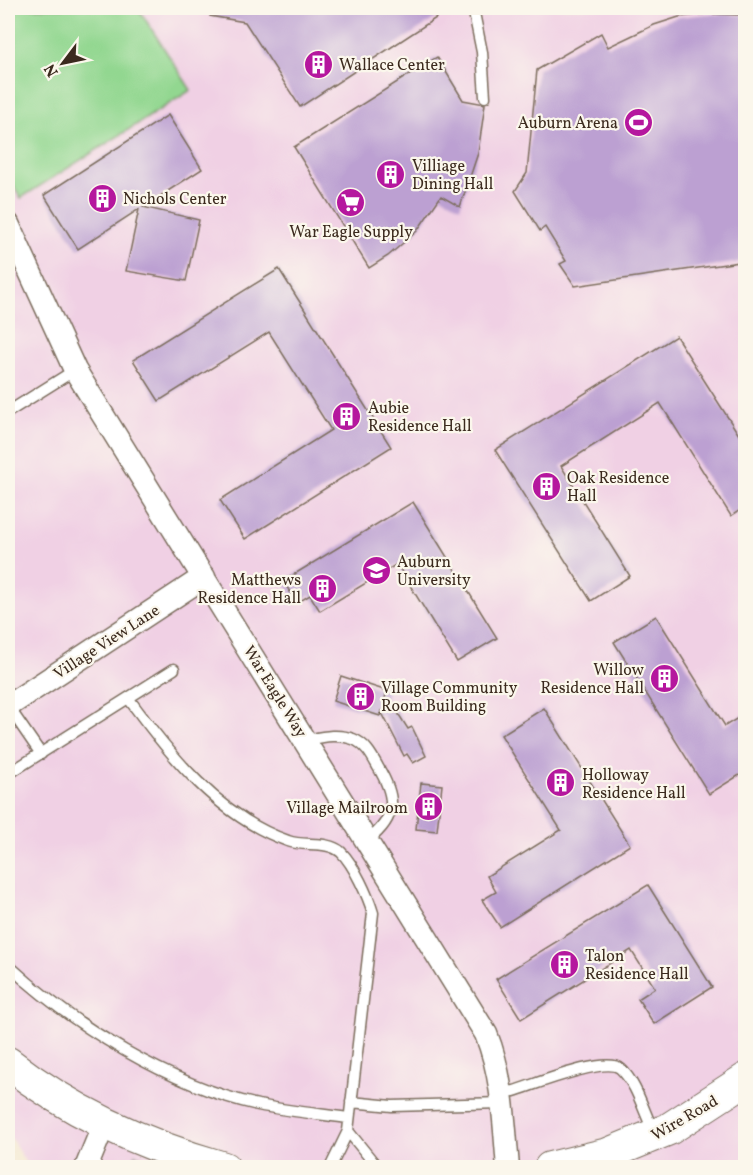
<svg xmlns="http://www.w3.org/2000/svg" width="753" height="1175" viewBox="0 0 753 1175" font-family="Vollkorn,serif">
  <rect width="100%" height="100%" fill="#fbf7ec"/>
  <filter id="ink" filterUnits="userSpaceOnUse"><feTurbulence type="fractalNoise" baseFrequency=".0167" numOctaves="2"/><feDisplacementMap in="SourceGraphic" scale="12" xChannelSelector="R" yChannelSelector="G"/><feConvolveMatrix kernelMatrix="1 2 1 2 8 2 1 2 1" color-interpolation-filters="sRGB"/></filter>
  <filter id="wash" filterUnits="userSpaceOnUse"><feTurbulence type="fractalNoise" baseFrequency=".008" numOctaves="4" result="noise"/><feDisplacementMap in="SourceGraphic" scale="24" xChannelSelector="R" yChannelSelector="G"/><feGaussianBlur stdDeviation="1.35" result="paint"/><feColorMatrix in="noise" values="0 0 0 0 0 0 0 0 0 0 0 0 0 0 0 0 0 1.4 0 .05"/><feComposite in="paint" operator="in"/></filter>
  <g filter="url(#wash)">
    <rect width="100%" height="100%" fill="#f4e9d2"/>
    <path fill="#f0d0e4" d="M8,8H745V1167L29,1168L8,1133Z"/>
    <path fill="#92d790" stroke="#668057" stroke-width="1.5" d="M8,8H138L191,90L21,198L8,177Z
      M136,1155L167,1167H169H126L134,1161Z"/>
    <g id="blocks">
      <path fill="#bca0d2" d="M210,8H429L436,18L300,107L245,22L210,16Z
        M707,14L746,15V261L575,286L560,264L566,261L545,227L540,231L515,191L527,173L537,70L601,33L608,47L654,25L679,17Z
        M437,57L463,100L485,104L478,153L460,207L441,196L417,231L388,256L369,268L294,147Z
        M168,115L202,169L143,207L199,220L186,281L126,271L139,209L78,249L44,195Z
        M279,269L391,447L245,539L220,500L331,430L269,332L159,401L133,360Z
        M676,336L746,446V506L731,516L660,403L561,466L630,576L591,601L495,450Z
        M413,502L497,638L457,662L397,564L320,611L310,595L297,603L283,581Z
        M656,616L725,726L746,713V771L709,794L614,642Z
        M341,676L387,691L384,702L389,699L408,729L412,727L426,756L413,763L407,754L404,756L381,711L380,716L333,701Z
        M544,708L630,845L500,927L482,900L496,892L487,876L561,830L501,735Z
        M421,783L442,785L437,831L416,829Z
        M648,885L712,987L654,1024L638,999L655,988L631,950L521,1019L496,979Z"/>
    </g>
  </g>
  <g filter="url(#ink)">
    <use href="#blocks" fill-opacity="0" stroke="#7c6d5d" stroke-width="1.5"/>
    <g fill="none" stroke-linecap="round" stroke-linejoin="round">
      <defs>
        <path id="lane" d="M473,8L482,52L485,97
          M8,412L75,370
          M129,699C170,755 219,817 288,841C304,847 327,840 341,852C354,865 368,896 373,913L348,1131L330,1168
          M8,706L41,754
          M307,740C322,737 338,733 353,739C366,744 372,756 378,767C396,797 398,817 368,840
          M8,774L174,669
          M8,965C74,1026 169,1085 258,1105C288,1111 319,1114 349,1118
          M501,1092L514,1091C534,1085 607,1055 621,1069C637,1084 644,1113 654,1132
          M351,1102L392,1106L502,1103
          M348,1131L378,1168"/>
        <path id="street" d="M8,224L75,370L486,1034C503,1076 504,1122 508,1168
          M8,706L204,577
          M86,1168L104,1124"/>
        <path id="secondary" d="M8,1063C72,1113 146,1146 224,1168
          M550,1168L608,1154L669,1129L746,1079"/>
      </defs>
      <use href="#lane" stroke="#7c6d5d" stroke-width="13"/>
      <use href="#street" stroke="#7c6d5d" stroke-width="25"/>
      <use href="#secondary" stroke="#7c6d5d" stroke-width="34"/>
      <use href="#lane" stroke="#fff" stroke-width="10"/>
      <use href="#street" stroke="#fff" stroke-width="22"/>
      <use href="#secondary" stroke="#fff" stroke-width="32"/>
    </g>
  </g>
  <defs>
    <symbol id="building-disc" viewBox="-11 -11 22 22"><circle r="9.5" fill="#b5179e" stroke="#fbf7ec"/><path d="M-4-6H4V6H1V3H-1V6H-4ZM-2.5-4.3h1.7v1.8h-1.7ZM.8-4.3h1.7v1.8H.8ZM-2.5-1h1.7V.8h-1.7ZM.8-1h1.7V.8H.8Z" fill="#fff"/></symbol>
    <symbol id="stadium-disc" viewBox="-11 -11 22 22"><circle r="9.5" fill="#b5179e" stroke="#fbf7ec"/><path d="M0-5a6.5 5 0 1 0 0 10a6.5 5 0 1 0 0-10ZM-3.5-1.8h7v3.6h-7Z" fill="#fff"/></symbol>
    <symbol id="supermarket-disc" viewBox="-11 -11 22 22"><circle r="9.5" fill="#b5179e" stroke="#fbf7ec"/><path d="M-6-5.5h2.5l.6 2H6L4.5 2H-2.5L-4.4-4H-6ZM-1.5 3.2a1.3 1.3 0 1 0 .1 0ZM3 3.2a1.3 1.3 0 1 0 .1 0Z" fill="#fff"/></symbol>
    <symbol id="university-disc" viewBox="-11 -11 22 22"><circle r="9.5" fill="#b5179e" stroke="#fbf7ec"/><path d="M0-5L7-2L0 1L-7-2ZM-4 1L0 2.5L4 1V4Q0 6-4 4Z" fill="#fff"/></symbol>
  </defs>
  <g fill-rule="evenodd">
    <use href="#building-disc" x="302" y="48" width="33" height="33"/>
    <use href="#stadium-disc" x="622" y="106" width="33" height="33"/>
    <use href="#building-disc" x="374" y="158" width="33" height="33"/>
    <use href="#building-disc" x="86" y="182" width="33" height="33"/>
    <use href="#supermarket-disc" x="334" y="186" width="33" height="33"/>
    <use href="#building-disc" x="330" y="400" width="33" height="33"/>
    <use href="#building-disc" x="530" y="470" width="33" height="33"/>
    <use href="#university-disc" x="360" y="554" width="33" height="33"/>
    <use href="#building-disc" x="306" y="572" width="33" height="33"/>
    <use href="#building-disc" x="648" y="662" width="33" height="33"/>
    <use href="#building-disc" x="344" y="680" width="33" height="33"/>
    <use href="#building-disc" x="544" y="766" width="33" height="33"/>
    <use href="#building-disc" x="412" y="790" width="33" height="33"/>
    <use href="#building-disc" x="548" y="948" width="33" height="33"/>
  </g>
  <g text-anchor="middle" stroke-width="4.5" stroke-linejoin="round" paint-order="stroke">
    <g font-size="16" fill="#3b2a1e" stroke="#fbf7ec" text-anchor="start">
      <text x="339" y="70">Wallace Center</text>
      <text x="618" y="128" text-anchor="end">Auburn Arena</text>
      <text x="412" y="171">Villiage<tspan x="412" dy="18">Dining Hall</tspan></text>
      <text x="123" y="204">Nichols Center</text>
      <text x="351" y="237" text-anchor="middle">War Eagle Supply</text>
      <text x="368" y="413">Aubie<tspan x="368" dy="18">Residence Hall</tspan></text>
      <text x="567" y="483">Oak Residence<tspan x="567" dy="18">Hall</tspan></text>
      <text x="397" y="567">Auburn<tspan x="397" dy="18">University</tspan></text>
      <text x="301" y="585" text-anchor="end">Matthews<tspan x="301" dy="18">Residence Hall</tspan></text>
      <text x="644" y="675" text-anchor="end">Willow<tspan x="644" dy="18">Residence Hall</tspan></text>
      <text x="381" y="693">Village Community<tspan x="381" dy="18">Room Building</tspan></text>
      <text x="582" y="780">Holloway<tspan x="582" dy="18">Residence Hall</tspan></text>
      <text x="408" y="813" text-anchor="end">Village Mailroom</text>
      <text x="585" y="961">Talon<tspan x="585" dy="18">Residence Hall</tspan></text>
    </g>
    <g font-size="16" fill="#3b2a1e" stroke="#fbf7ec">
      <text transform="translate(106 641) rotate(-33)" y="6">Village View Lane</text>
      <text transform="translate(276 691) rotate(58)" y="6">War Eagle Way</text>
      <text transform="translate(684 1117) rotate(-30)" y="6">Wire Road</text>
    </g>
  </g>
  <rect width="753" height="1175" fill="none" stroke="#fbf7ec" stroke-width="30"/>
  <g transform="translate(63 63) rotate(238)" stroke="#fbf7ec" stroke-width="4.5" paint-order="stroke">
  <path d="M0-4.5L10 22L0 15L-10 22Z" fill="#3b2a1e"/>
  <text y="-9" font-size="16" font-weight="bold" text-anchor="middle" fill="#3b2a1e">N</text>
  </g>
</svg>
